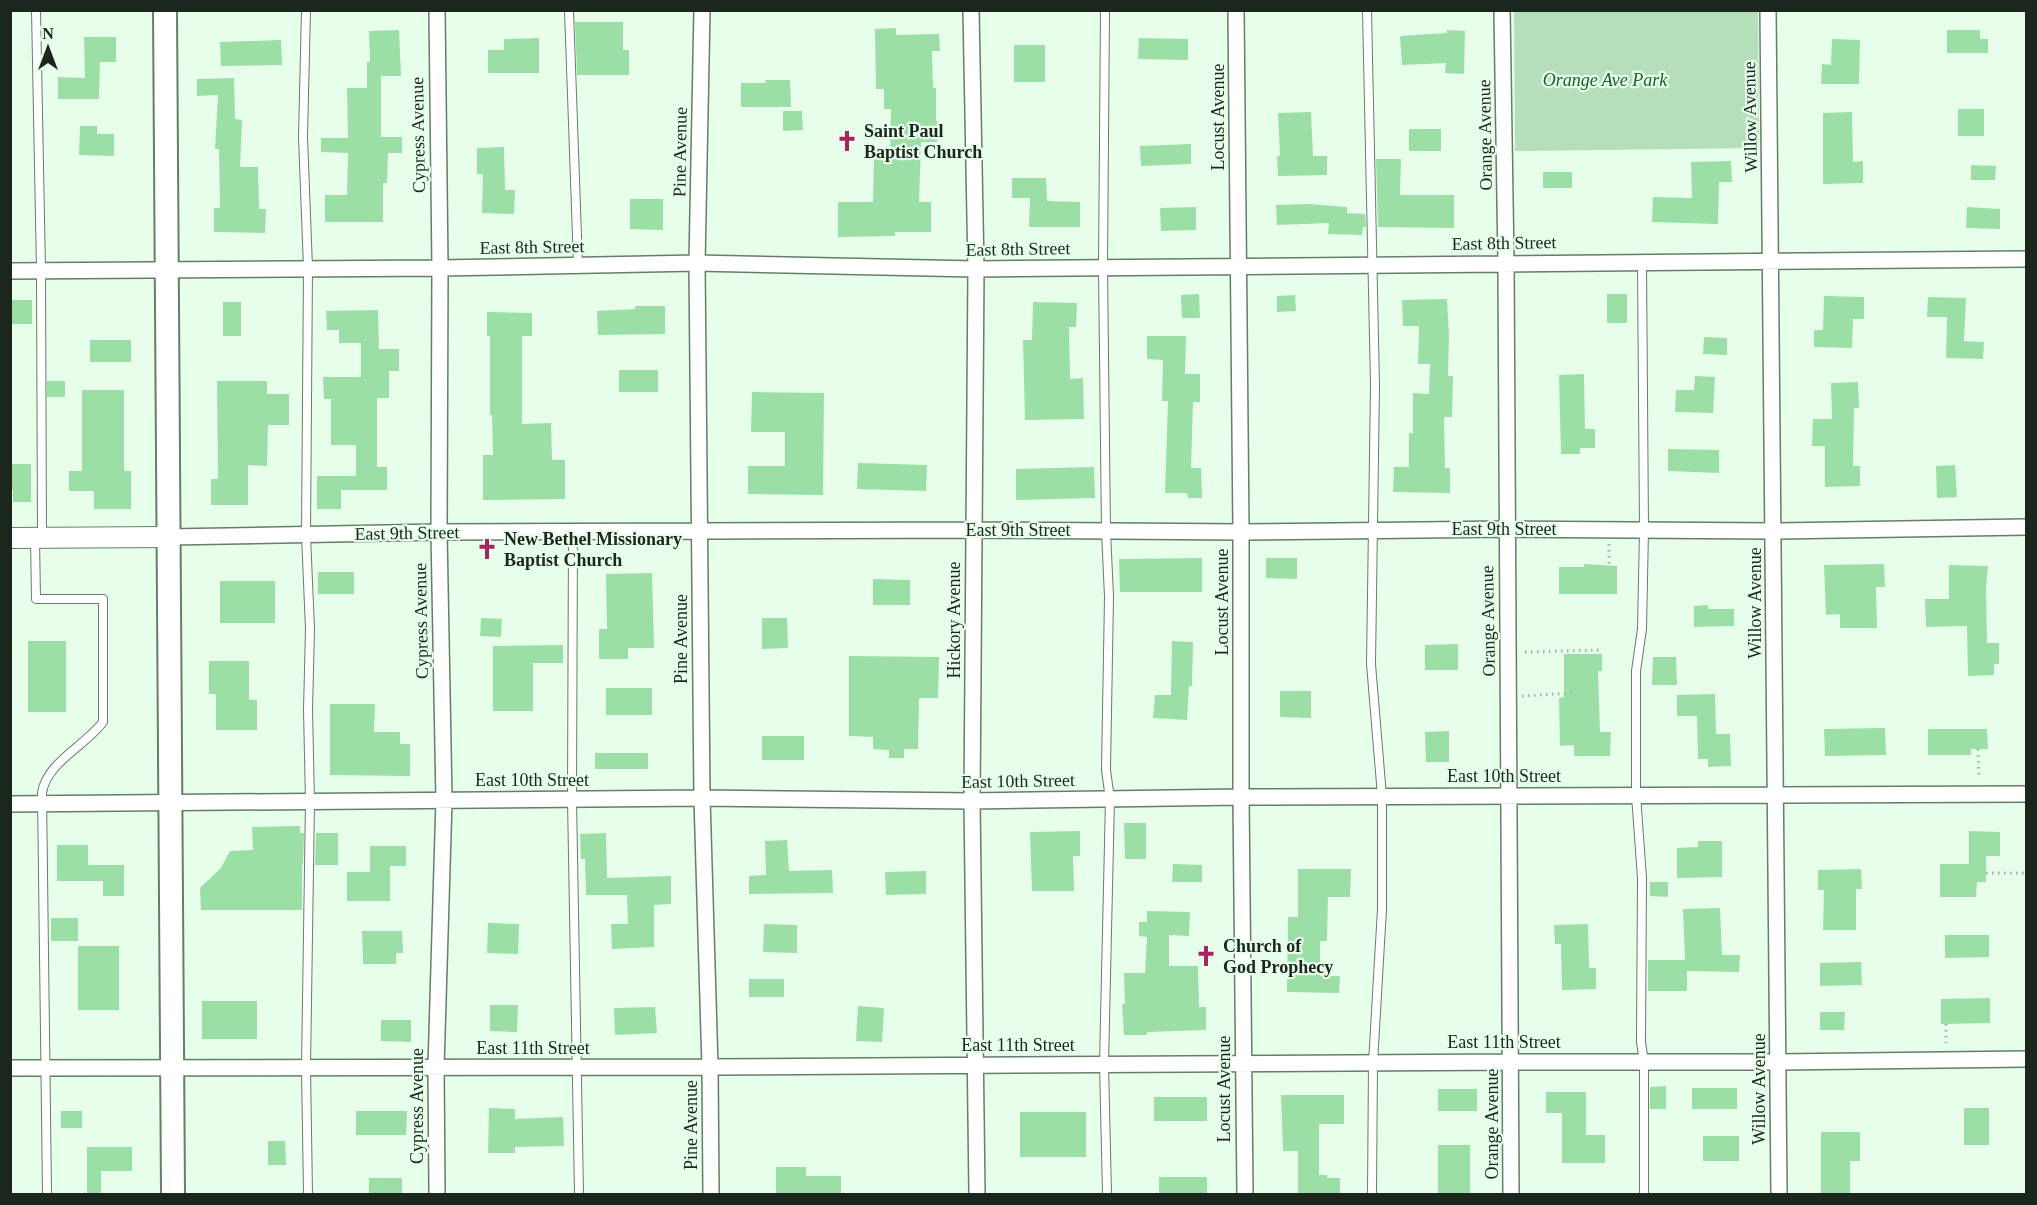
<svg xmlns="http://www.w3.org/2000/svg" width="2037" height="1205" viewBox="0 0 2037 1205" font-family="Georgia,serif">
  <rect width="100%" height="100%" fill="#e7ffea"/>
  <path fill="#b5debb" d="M1514,11H1758L1759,148L1515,151Z"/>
  <path fill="#9bdfa6" d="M575,22H623V50H629V75H577Z
    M896,28V35L939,34L940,51H932L933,88H936V121H938L937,142H921L919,202H931V232H895V236L838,237V202H873L874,154L890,155L891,109H884V89H876L875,29Z
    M399,30L401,76H381V137H402V153H388L387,183H383V222H325V195H347L348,153L321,152V138H348L347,88H367V62H370L369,31Z
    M1447,30L1465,31L1464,74L1445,73L1446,63L1402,65L1400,36L1447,33Z
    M1947,30H1980V39H1988V53H1947Z
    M84,37H116V62H100L99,99H58V77L85,78Z
    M539,38V73H488V50H504V39Z
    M1139,38L1188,39V60L1138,59Z
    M1832,39L1860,40L1859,84H1821L1822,64L1831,65Z
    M281,40L282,65L221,66L220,42Z
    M1014,45H1045V82H1014Z
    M234,78L235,119L242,120L240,167H258L259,209H266L265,233L214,232V208H220L219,149H215L218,95L197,96V79Z
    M765,80H790L791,107H741V83H766Z
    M1958,109H1984V136H1958Z
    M783,111H802L803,130L783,131Z
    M1311,112L1313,156H1327V175L1278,176L1277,156H1280L1278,113Z
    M1852,112L1853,162L1863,161V183L1823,184V113Z
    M80,126H97V134H114V156L79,155Z
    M1409,129H1441V151H1409Z
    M1191,144V164L1141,166L1140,146Z
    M504,147L505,190H515L514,214L482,213L483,174H477V148Z
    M1376,159H1401L1400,195H1454V228L1378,227Z
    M1731,161L1732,182H1719L1718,224L1652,222L1653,197L1692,198L1691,162Z
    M1971,165L1996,166L1995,180H1971Z
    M1543,172H1572V188H1543Z
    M1012,178H1046L1047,201L1080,202V227H1029L1030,198H1012Z
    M630,199H663V230L630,229Z
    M1309,204L1347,207V213L1365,214L1366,227H1363L1362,235L1328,234L1329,223L1277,225L1276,205Z
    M1196,207V230L1161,231L1160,208Z
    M1967,207L2000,209V229L1966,228Z
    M1199,294L1200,318H1182L1181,295Z
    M1607,294H1627V323H1607Z
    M1295,295L1296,311L1277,312V296Z
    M1824,296L1864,297V319H1853L1852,348L1814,347V330H1823Z
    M1928,297L1966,298L1964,341L1984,342L1983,359L1946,358L1947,317H1927Z
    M1447,299L1449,335L1448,376H1453L1452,417H1444L1445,468H1450V493L1393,492L1394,467H1409V433H1413V393L1429,394L1430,364H1418L1419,326H1403L1402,300Z
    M11,300H32V324H11Z
    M223,302H241V336H223Z
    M1033,302L1077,303L1076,327H1069L1070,379L1083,378L1084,419L1025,420L1023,340H1032Z
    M635,306H665V334L598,335L597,311L635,309Z
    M378,310L379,349H399V371H389V398H377V467H387V490H341V509H317V476H356V445H331V399H324L323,377H361V343H339V330H327L326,311Z
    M487,312L532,313V336H522V424L551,423L552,460H565V499L483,500V455H493L492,415H490V336H487Z
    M1147,336H1186L1185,374H1200V402H1193L1191,468H1201L1202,498H1188L1187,493H1165L1168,401H1162L1163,360L1147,359Z
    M1704,337L1727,338V355L1703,354Z
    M90,340H131V362H90Z
    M619,370H658V392H619Z
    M1584,374L1585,429H1595V448H1580V454H1561L1559,375Z
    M1695,376L1715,377L1713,413L1675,412L1676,390H1694Z
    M47,381H65V397H47Z
    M217,381H267V394H289V425H268L267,466L248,465V505H211V479H218Z
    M1858,382L1859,408H1854L1853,466H1860V486L1825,487V446H1812L1813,419H1832L1831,383Z
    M82,390H124V471H131V509H94V491H69V471H82Z
    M752,392L824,393L823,495L748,494V466H785V432H751Z
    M1668,449L1719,450V473L1668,471Z
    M858,463L927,465L926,491L857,489Z
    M10,464H31V502H13V490H10Z
    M1955,465L1957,497L1937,498L1936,466Z
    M1094,467L1095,498L1016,500V469Z
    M1202,558V592H1120L1119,559Z
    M1266,558H1297V579L1266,578Z
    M1584,564L1617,566V594H1559V567H1584Z
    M1884,564L1885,587H1876L1877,628H1840V614L1826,615L1824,565Z
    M1949,565L1988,566L1986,588L1987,643H1999V664H1994V675L1968,676L1967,626L1926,627L1925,599H1949Z
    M318,572H354V594H318Z
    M652,573L654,648H628V659H599V629H607L606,574Z
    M873,579L910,580V605H873Z
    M220,581H275V623H220Z
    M1708,605V609H1734V626L1694,627V606Z
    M481,618L502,619L501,637L480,636Z
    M762,618H787L788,648L762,649Z
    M28,641H66V712H28Z
    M1172,641L1193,642L1192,686H1189L1187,720L1153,718L1155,695H1171Z
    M1458,644V670H1425V645Z
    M563,645V663H533V711H493V646Z
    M1564,654H1602V671H1598L1600,732H1611L1610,756H1574V745L1560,746L1559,698L1564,697Z
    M849,656L939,657L938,698H919L918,749H904V758H889V750L873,749V737L849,736Z
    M1653,657H1676L1677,685H1652Z
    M209,661H249V700H257V730H216V694H209Z
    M606,688H652V715H606Z
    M1280,691H1311V718L1280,717Z
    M1715,694L1716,734H1730L1731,766L1708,767V759H1698L1697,716H1677V695Z
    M330,704H375L374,732H400V744H410V776L330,775Z
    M1885,728L1886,755L1825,756L1824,729Z
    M1928,729H1987L1988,749H1971V755H1928Z
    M1449,731V762H1426L1425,732Z
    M762,736H804V760H762Z
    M595,753H648V769H595Z
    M1124,823H1146V859H1125Z
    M300,826V833H304L303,865H302V910H201L200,888L221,868L230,851L253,850L252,827Z
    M1080,831V856H1073L1074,891H1032L1030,832Z
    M1969,831L2000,832V856H1986V882H1977L1976,897H1940V864H1969Z
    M316,833H338V865H315Z
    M606,833L607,878L671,876V904L654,905V947L612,949L611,924H628L627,895H586L585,859H581L580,834Z
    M787,840L789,871L832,870L833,893L749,894V876L766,875L765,841Z
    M1698,841H1722V877L1677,878V848L1698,847Z
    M57,845H88V865H124V896H103V881H57Z
    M370,846H406V866H390V901H347V872H370Z
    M1173,864L1202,865V882H1172Z
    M1298,869H1351L1350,897H1328L1327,941H1320V976H1340L1339,993L1287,992L1288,917H1298Z
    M1861,869L1862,889H1856V930H1823L1824,890H1818V870Z
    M926,871V894L886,895L885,872Z
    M1650,882H1668V897L1650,896Z
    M1720,908L1722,955H1740L1739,972L1687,971V991H1648V960H1685L1683,909Z
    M1147,911L1190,912L1189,936L1169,935V966H1198L1199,1007H1206V1030L1147,1032V1035H1124L1122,1004H1125L1124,973H1145L1147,937L1139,936V922H1147Z
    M51,918H78V941H51Z
    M488,923L519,924L518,954L487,953Z
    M764,924L797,925V953L763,952Z
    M1588,924L1589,968H1596V989L1562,990L1561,944H1555L1554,925Z
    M362,931H402L403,953H396V964H363Z
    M1945,935H1989V957L1945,958Z
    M78,946H119V1010H78Z
    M1861,962L1862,985L1820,986V963Z
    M749,979H784V997H749Z
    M1990,998V1023L1941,1024V999Z
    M202,1001H257V1039H202Z
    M490,1005H518L517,1032L490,1031Z
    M858,1006L884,1008L882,1042L856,1041Z
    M655,1007L657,1033L615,1035L614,1008Z
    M1820,1012H1845L1844,1030H1820Z
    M381,1020H411V1042L381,1041Z
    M1666,1086V1109H1650V1087Z
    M1692,1088H1737V1109H1692Z
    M1438,1089H1477V1111H1438Z
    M1546,1092H1586V1135H1605V1163H1562V1113H1546Z
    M1281,1095H1344V1124H1319V1175H1327V1178H1340V1194H1298V1151H1283Z
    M1154,1097H1207V1121H1154Z
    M489,1108L515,1109V1119L563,1117L564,1146L515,1147V1153H488Z
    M1964,1108H1989V1145H1964Z
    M61,1111H82V1128H61Z
    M356,1111H407L406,1135H356Z
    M1020,1112H1086V1157H1020Z
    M1821,1132H1860V1161H1850V1194H1821Z
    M1703,1136H1739V1161H1703Z
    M268,1141H285L286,1165H268Z
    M1438,1145H1470V1194H1438Z
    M87,1147H132V1171H101V1194H87Z
    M776,1167H806V1176H841V1194H776Z
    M1159,1177H1207V1194H1159Z
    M369,1178H402V1194H369Z"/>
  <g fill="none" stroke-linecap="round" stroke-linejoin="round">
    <defs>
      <path id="service" d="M36,10L41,270L42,536
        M306,10L303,137L308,268L306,535L310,629L308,710L310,801L306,1068L308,1194
        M569,10L578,265
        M1105,10L1103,267L1106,531L1109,597L1106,770L1110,799L1104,1064L1107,1194
        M1367,10L1375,385L1371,664L1382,796V909L1373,1063L1372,1194
        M1642,262L1644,530L1642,629L1636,671V795L1642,878L1641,1042L1644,1062V1194
        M573,531L572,799L579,1194
        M35,538L36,599H103V722C85,746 46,763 42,793L47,1194"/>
      <path id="minor" d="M437,10L440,268L439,532L444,800L436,1067L437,1194
        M702,10L697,263L702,798L710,1067L711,1194
        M971,10L976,269L972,801L977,1194
        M1236,10L1241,532V797L1245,1194
        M1502,10L1506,263L1511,1194
        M1768,10L1779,1194
        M10,271L440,268L697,263L976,269L2026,259
        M169,537L439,532L974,530L1241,532L1507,529L1774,531L2026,527
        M10,804L702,798L972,801L1241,797L2026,794
        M10,1068L710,1067L1512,1062H1779L2026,1059"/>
      <path id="tertiary" d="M10,538L169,537"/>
      <path id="secondary" d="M165,10L173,1194"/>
    </defs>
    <use href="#service" stroke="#647e68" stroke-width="10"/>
    <use href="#minor" stroke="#647e68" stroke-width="18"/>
    <use href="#tertiary" stroke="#647e68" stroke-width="22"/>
    <use href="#secondary" stroke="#647e68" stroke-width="26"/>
    <path stroke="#a0b3a2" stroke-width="3" stroke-dasharray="1.5 4.5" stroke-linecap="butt" d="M1609,544V566
      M1525,652L1602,650
      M1522,696L1572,693
      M1978,749L1979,777
      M1986,873H2026
      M1946,1024V1043"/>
    <use href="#service" stroke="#fff" stroke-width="8"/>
    <use href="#minor" stroke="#fff" stroke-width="15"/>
    <use href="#tertiary" stroke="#fff" stroke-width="20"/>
    <use href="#secondary" stroke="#fff" stroke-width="22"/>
  </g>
  <defs>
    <symbol id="church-bare" viewBox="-9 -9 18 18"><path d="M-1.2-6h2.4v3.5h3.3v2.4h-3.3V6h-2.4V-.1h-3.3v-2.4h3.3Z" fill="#ac2161" stroke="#e7ffea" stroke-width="2.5" paint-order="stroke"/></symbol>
  </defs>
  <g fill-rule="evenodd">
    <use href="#church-bare" x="832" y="126" width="30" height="30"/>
    <use href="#church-bare" x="472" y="534" width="30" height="30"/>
    <use href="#church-bare" x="1191" y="941" width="30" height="30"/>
  </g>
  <g text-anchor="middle" stroke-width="4.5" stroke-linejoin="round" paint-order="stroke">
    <g font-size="18" font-style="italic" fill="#19612e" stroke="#e7ffea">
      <text x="1605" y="86">Orange Ave Park</text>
    </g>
    <g font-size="18" fill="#1b261d" stroke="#e7ffea">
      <text transform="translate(1218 117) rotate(-90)" y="6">Locust Avenue</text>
      <text transform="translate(1750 117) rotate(-91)" y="6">Willow Avenue</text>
      <text transform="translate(418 135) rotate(-91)" y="6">Cypress Avenue</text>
      <text transform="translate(1485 135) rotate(-91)" y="6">Orange Avenue</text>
      <text transform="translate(680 152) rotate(-89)" y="6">Pine Avenue</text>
      <text transform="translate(1504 243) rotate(-1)" y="6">East 8th Street</text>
      <text transform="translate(532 247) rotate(-1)" y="6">East 8th Street</text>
      <text transform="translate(1018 249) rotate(-1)" y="6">East 8th Street</text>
      <text x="1504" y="535">East 9th Street</text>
      <text x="1018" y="536">East 9th Street</text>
      <text transform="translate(407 533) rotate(-1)" y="6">East 9th Street</text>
      <text transform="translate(1222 602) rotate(-90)" y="6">Locust Avenue</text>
      <text transform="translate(1755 603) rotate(-90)" y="6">Willow Avenue</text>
      <text transform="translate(954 620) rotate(-90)" y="6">Hickory Avenue</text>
      <text transform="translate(421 621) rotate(-91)" y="6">Cypress Avenue</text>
      <text transform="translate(1488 621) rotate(-91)" y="6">Orange Avenue</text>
      <text transform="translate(681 639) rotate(-90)" y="6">Pine Avenue</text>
      <text x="1504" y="782">East 10th Street</text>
      <text x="532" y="786">East 10th Street</text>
      <text transform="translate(1018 781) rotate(-1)" y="6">East 10th Street</text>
      <text x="1504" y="1048">East 11th Street</text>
      <text x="1018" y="1051">East 11th Street</text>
      <text x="533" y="1054">East 11th Street</text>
      <text transform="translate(1224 1089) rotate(-90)" y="6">Locust Avenue</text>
      <text transform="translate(1759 1089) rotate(-90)" y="6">Willow Avenue</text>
      <text transform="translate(417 1106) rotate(-90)" y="6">Cypress Avenue</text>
      <text transform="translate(1492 1124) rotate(-90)" y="6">Orange Avenue</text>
      <text transform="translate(691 1125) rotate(-90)" y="6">Pine Avenue</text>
    </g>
    <g font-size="18" font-weight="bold" fill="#1b261d" stroke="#e7ffea" text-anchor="start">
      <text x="864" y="137">Saint Paul<tspan x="864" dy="21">Baptist Church</tspan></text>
      <text x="504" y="545">New Bethel Missionary<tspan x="504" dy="21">Baptist Church</tspan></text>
      <text x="1223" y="952">Church of<tspan x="1223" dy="21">God Prophecy</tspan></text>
    </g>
  </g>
  <rect width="2037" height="1205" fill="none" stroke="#1b261d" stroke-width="24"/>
  <g transform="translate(48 48)" stroke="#e7ffea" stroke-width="4.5" paint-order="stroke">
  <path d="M0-4.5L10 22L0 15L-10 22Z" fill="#1b261d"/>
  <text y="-9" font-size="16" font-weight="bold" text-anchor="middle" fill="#1b261d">N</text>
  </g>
</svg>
